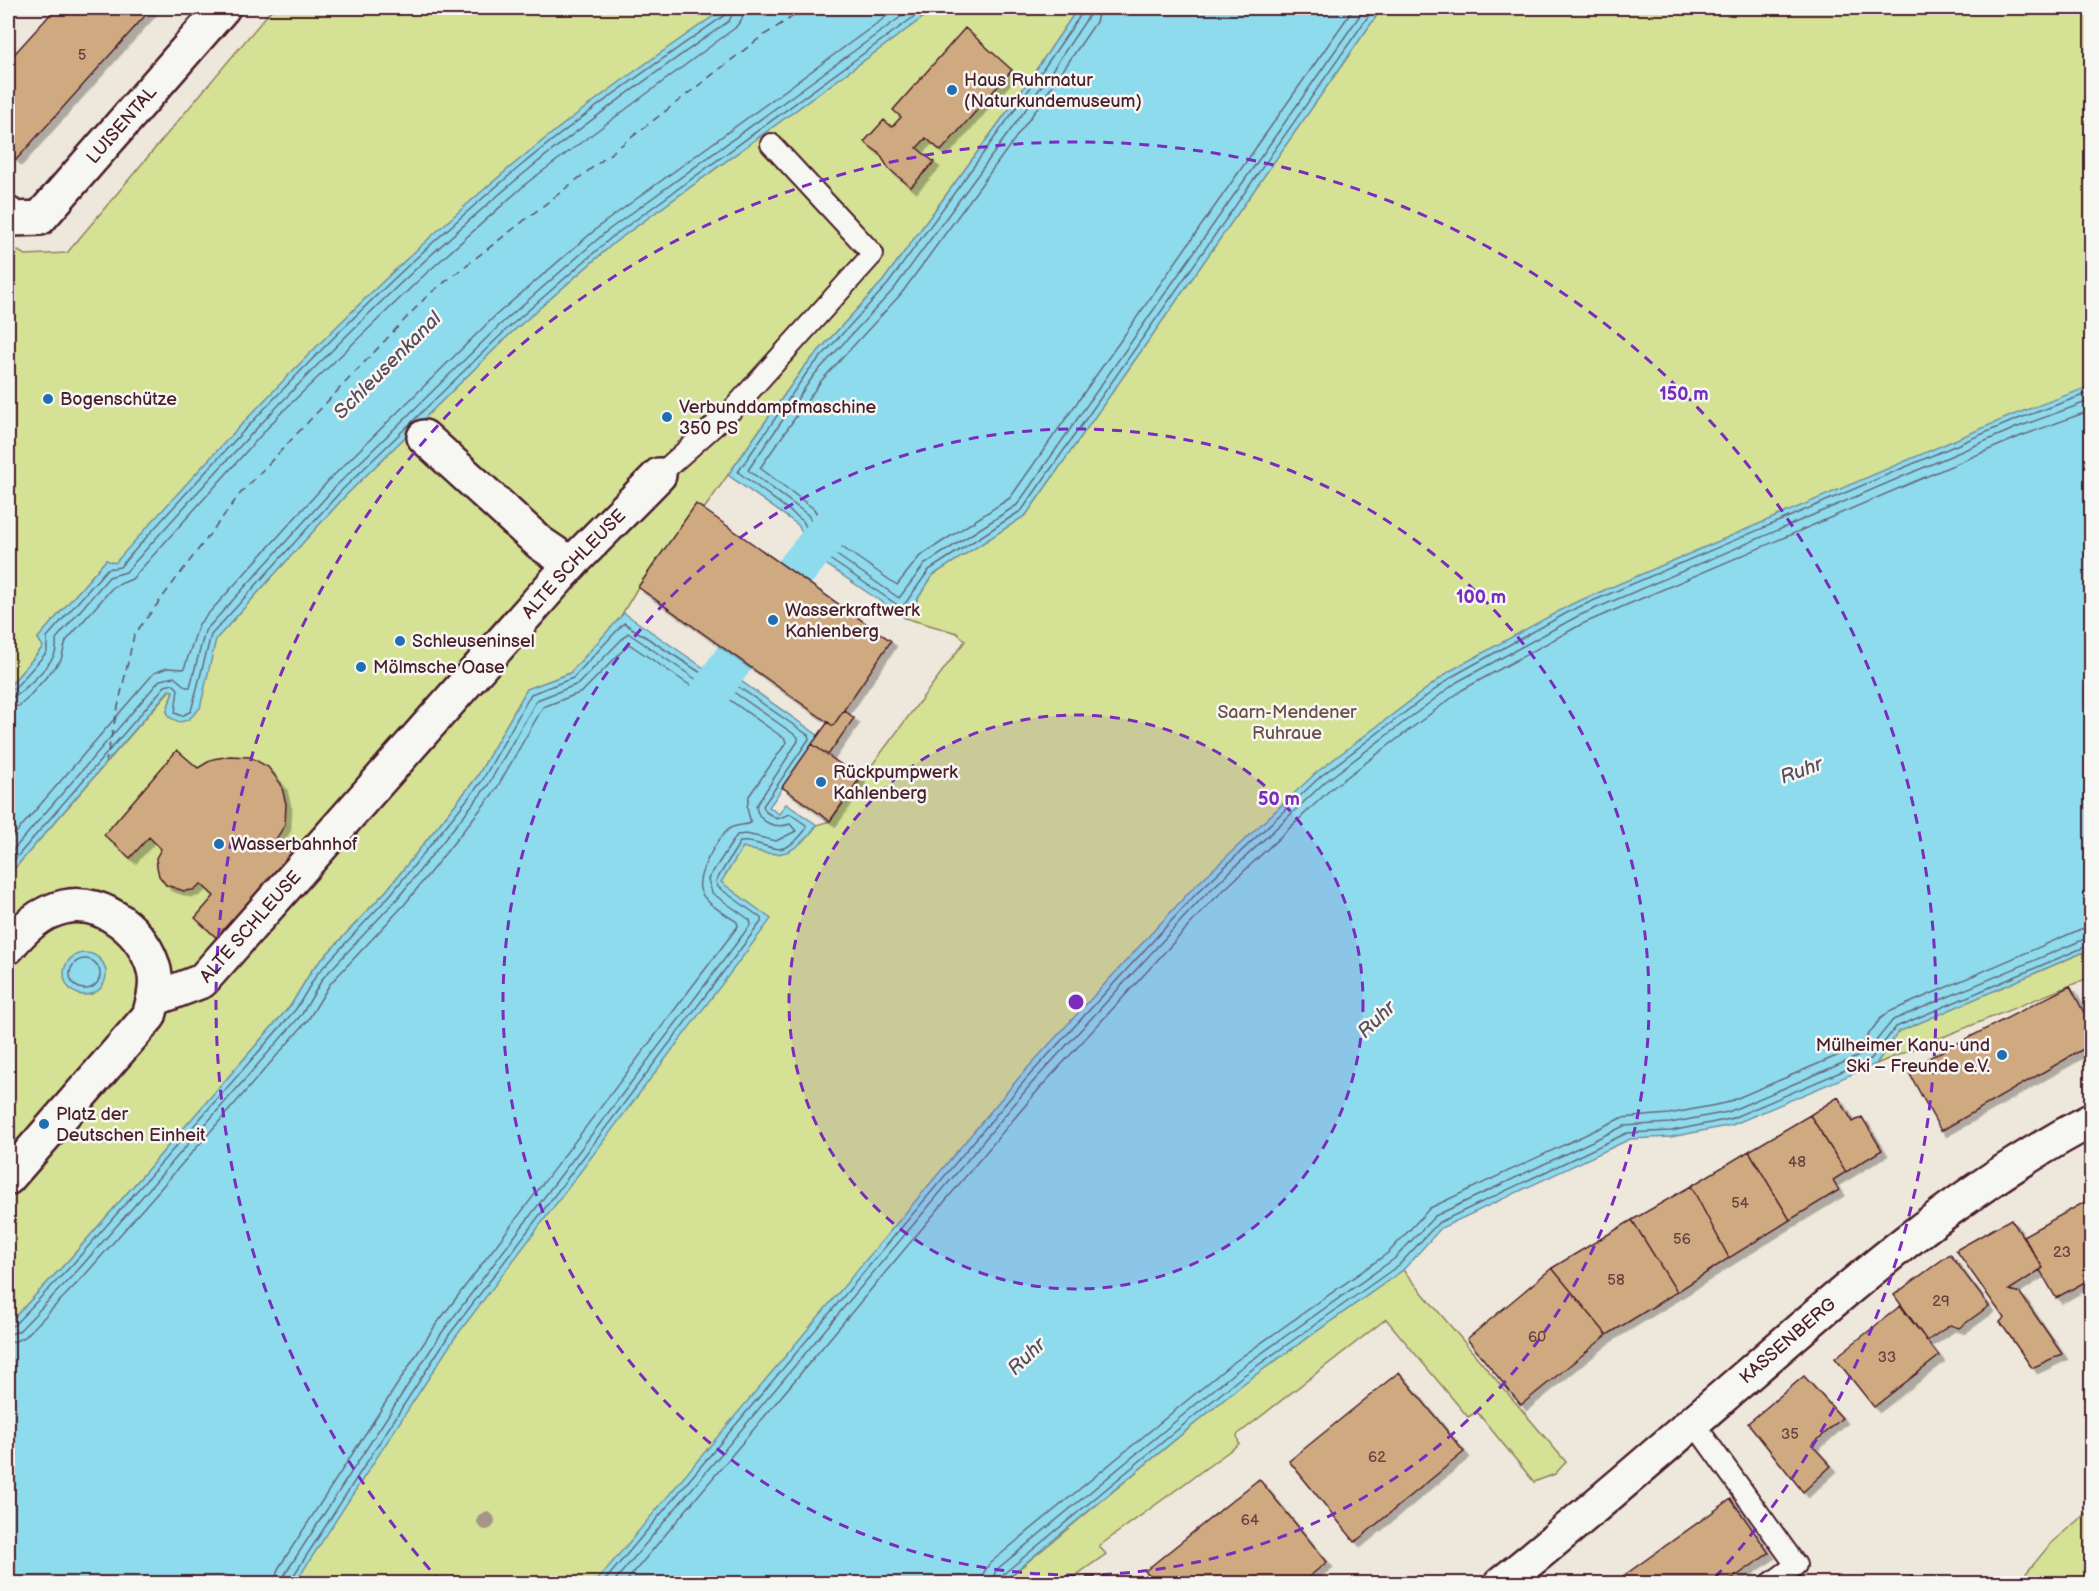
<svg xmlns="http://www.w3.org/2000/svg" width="2099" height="1591" viewBox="0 0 2099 1591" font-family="'Balsamiq Sans',sans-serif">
  <defs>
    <filter id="shadow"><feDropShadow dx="5.5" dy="5.5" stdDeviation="0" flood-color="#0004"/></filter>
  </defs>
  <rect width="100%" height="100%" fill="#eee7db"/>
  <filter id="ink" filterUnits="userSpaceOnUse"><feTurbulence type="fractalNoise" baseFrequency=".0167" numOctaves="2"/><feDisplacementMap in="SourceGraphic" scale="12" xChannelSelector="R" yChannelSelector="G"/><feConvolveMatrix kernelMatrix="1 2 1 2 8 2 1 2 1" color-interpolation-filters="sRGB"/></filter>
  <g filter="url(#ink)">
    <path fill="#d5e194" stroke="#908060" stroke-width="1.5" d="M273,8H725C653,58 580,109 513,165C369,286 240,423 115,564L106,560L38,638L43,647L8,688V245L25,255L67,253Z
      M936,8H1078L1015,101L883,281L804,367L704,509L696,505L638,587L618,621L570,673L527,689L477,777L387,890L312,970L291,1005L68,1261L8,1324V876L170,690H173L167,711L169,717L208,668L216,639L346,495L511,333L615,242Z
      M1382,8H2091V664L810,1583L23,1584L743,847L805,840L817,825L830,821L965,641L957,633L905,618L933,575L1026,515Z
      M2091,949V977L1876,1064L1898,1032Z
      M1403,1270L1566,1462L1555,1474L1534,1482L1477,1412L1468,1417L1386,1319L1237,1435L1239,1444L1099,1546L1106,1554L1065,1583L1001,1584L1244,1383Z
      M2091,1509V1583H2018L2052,1542Z"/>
    <path fill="#8edbee" stroke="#7390a0" stroke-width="1.5" d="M725,8H936L615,242L511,333L346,495L216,639L200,708L188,720L179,722L169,717L167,711L173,691L169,690L8,876V688L43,647L38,638L106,560L115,563C240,423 369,285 513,165C580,109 653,58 725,8Z
      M1078,8H1382L1026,515L933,575L905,618L814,556L798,525L728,475L804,367L883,281L1015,101Z
      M2091,386V949L1898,1032L1876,1064L1732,1125L1671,1137L1630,1139L1441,1228L1403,1270L1244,1383L1001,1583H595L1022,1074L1192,889L1317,772L1450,671L1572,604L2013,415Z
      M624,613L704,668L711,660L819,736L769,807L779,814L786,804L817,825C793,857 779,859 743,847L721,882L771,919L454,1339L295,1583H8V1324L68,1261L291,1005L312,970L387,890L477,777L527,689L570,673Z
      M64 974a21 21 0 1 1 42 0a21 21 0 1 1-42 0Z"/>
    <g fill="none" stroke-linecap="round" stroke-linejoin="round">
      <path stroke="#656a79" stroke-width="1.5" d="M1083,8L1082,13L1019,104L888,284L808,371L738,472L803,521L819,552L902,608L929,570L1022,510L1374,8
        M1091,8L1088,17L1026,109L894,289L814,375L748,470L808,515L825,547L899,598L925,564L1017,505L1365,8
        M1100,8L1096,22L1033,114L901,294L821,381L760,468L814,509L832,540L897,585L920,556L1010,498L1354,8
        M8,691L14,689L47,652V637L107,569L120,567C244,427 373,289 517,169C583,114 655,64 725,15L727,8
        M8,698C19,698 51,664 55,653C57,648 56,643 56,639L109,577L126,572C250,432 378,295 522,175C588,120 660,70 729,21L735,8
        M8,707L19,706L26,700L61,660L66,641L113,587L132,579L280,414L420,279L528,182L735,28L742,19L744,8
        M8,842L154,673L167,668L184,669L199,624L330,479L495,316L602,224L898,8
        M8,856L160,680L174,677L186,687H190L205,631L337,485L502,323L607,231L913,8
        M8,867L165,686L173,684L178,689L175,713L182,716L191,711L211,635L342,490L507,329L612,237L926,8
        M70 974a15 15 0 1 1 30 0a15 15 0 1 1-30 0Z
        M8,1327L14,1325L72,1265L296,1009L317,974L391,894L482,781L531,694L573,678L624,623L701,673L714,670L808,735L809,739L763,806L766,812L777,819L790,814L806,825V829C778,867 767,838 740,842L716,881L718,887L761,918V922L449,1335L292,1578L291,1584
        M8,1335L19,1331L78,1270L302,1014L323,978L397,899L488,785L537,700L578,684L628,633L697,680L715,679L798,737V741L756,806C758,823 776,829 790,824L796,831L776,841L746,834L737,835L708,879L712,893L750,920L751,924L443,1331L285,1574L283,1584
        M8,1344L25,1337L84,1276L308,1020L330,984L404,905L495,791L543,707L582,692L629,644L694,688L714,689L785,739L786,743L749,796L747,808L751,823C744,826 736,824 729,829C717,839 694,877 701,892C707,905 726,914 737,922L738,926L435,1326L278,1569L274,1584
        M602,1584L1027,1078L1196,894L1321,776L1453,676L1574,609L2015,420L2092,392
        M612,1584L1032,1083L1201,899L1325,782L1457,682L1578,616L2018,427L2092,400
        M624,1584L1039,1089L1208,905L1331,789L1462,690L1582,624L2021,436L2092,410
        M982,1584L984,1572L990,1563L1230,1365L1388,1253L1430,1208L1621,1118L1669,1114L1726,1103L1860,1046L1880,1019L1889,1012L2081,929L2092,927
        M991,1584L996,1570L1235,1372L1394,1259L1435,1216L1624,1126L1670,1123L1728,1112L1866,1053L1893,1020L2092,936
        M998,1584L1001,1576L1240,1378L1399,1265L1438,1223L1627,1133L1671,1131L1730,1119L1871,1059L1896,1027L2092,944"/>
      <path stroke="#8edbee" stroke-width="40" d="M794,573L847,508
        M694,716L735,657"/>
      <path stroke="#5b4e5c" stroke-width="1.5" stroke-dasharray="8 6" stroke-linecap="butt" d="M105,765L134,635L240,494L428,295L761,37L806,8"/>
    </g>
    <path fill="#cfaa81" stroke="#4a1f2b" stroke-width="1.5" filter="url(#shadow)" d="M56,8H152L16,160L8,152V61Z
      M965,28L1012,70L941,151L926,138L917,148L934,162L911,187L889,169L879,153L864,142L884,120L892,127L901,117L893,110Z
      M696,504L891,641L833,726L638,587Z
      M844,710L854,718L828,755L812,744L828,722L833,726Z
      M812,744L860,778L830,821L782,787Z
      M177,750L198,768L213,759L230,756L250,757L268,767L281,784L286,804L285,825L276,839L293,854L218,939L195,918L214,896L201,884L193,890L184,891L166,885L159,876L157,867L156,858L161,849L149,837L130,858L104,835Z
      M2070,986L2092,1028V1044L1941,1131L1907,1069Z
      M1838,1097L1853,1122L1862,1117L1882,1150L1846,1172L1810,1115Z
      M1810,1115L1846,1172L1833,1180L1839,1190L1790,1220L1749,1151Z
      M1749,1151L1790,1220L1729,1258L1691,1186Z
      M1691,1186L1729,1258L1677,1292L1632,1220Z
      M2092,1198V1278L2056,1298L2040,1270L2043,1268L2023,1236Z
      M2011,1219L2043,1268L2009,1290L2020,1293L2062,1354L2032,1368L2000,1322L2004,1318L1956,1250Z
      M1632,1220L1677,1292L1607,1335L1552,1268Z
      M1950,1254L1989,1306L1959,1328L1950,1325L1927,1341L1894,1295Z
      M1552,1268L1607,1335L1521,1405L1467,1339Z
      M1900,1306L1939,1356L1874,1407L1835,1358Z
      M1399,1372L1464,1452L1355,1542L1289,1461Z
      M1804,1376L1842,1418L1812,1445L1831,1466L1803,1492L1748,1423Z
      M1259,1479L1327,1562L1300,1584H1156L1145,1571Z
      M1731,1499L1769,1553L1725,1584H1612Z
      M1912,1576L1917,1584H1899Z"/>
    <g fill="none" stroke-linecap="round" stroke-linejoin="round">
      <defs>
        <path id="lane" d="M659,475L734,408L873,254L771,144
          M1693,1422L1796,1565L1770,1584"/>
        <g id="street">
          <path id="s1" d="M8,214L13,219L40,218L223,8"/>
          <path d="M424,437L540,543L571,564"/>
          <path d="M8,947C23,929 40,912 64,907C104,898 145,933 154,970C158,985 153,1002 149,1016L8,1178"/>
          <path id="s2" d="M154,999L202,981L571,564L659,475"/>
        </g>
        <g id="primary">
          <path id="s3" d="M1501,1584C1586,1516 1668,1444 1750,1373C1857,1279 1965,1186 2092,1120"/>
        </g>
      </defs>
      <use href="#lane" stroke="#4a1f2b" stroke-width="24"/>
      <use href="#street" stroke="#4a1f2b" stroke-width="38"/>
      <use href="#primary" stroke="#4a1f2b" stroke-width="38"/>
      <use href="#lane" stroke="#f6f6f2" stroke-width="20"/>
      <use href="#street" stroke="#f6f6f2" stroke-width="33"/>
      <use href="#primary" stroke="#f6f6f2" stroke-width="33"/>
    </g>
    <circle fill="#a79488" cx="486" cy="1521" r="9"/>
  </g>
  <circle cx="1076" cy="1002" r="287" fill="#7b2cbf" fill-opacity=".12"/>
  <g fill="none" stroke="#7b2cbf" stroke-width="3" stroke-dasharray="10 8">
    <circle cx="1076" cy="1002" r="287"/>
    <circle cx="1076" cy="1002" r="573"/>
    <path d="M442 1583A860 860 0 1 1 1710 1583"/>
  </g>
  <g fill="#1f6fb2" stroke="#f6f6f2" stroke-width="2">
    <circle cx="952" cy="90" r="6"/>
    <circle cx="48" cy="399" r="6"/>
    <circle cx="667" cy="417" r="6"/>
    <circle cx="773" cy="620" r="6"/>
    <circle cx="400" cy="641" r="6"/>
    <circle cx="361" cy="667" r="6"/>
    <circle cx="821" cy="782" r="6"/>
    <circle cx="219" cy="844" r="6"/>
    <circle cx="2002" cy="1055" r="6"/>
    <circle cx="44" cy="1124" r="6"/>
  </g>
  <g text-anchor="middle" stroke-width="5" stroke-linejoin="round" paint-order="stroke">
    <g font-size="15" fill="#6b4240">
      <text x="82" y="60">5</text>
      <text x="1797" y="1167">48</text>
      <text x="1740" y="1208">54</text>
      <text x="1682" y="1244">56</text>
      <text x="2062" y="1257">23</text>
      <text x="1616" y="1285">58</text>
      <text x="1941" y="1306">29</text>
      <text x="1537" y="1342">60</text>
      <text x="1887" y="1362">33</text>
      <text x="1790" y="1439">35</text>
      <text x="1377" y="1462">62</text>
      <text x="1250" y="1525">64</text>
    </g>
    <g font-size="18" fill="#4a1f2b" stroke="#f6f6f2" text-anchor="start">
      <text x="964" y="86">Haus Ruhrnatur<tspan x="964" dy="21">(Naturkundemuseum)</tspan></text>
      <text x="60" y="405">Bogenschütze</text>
      <text x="679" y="413">Verbunddampfmaschine<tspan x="679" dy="21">350 PS</tspan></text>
      <text x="785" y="616">Wasserkraftwerk<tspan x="785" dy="21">Kahlenberg</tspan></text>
      <text x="412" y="647">Schleuseninsel</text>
      <text x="373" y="673">Mölmsche Oase</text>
      <text x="833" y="778">Rückpumpwerk<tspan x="833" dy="21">Kahlenberg</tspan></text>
      <text x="231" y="850">Wasserbahnhof</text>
      <text x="1990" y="1051" text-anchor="end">Mülheimer Kanu- und<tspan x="1990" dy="21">Ski – Freunde e.V.</tspan></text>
      <text x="56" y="1120">Platz der<tspan x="56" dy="21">Deutschen Einheit</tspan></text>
    </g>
    <g font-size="18" fill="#4a1f2b" stroke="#f6f6f2">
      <text dy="6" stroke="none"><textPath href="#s1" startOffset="158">LUISENTAL</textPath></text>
      <text dy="6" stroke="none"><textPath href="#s2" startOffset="610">ALTE SCHLEUSE</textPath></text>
      <text dy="6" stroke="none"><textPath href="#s2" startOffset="124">ALTE SCHLEUSE</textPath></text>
      <text dy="6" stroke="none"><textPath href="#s3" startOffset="376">KASSENBERG</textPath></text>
    </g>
    <g font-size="18" fill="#6d5045" stroke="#f6f6f2">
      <text x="1287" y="718">Saarn-Mendener<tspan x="1287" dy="21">Ruhraue</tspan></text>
    </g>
    <g font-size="20" font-style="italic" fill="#5b4e5c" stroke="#f6f6f2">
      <text transform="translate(387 365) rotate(-45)" y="7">Schleusenkanal</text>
      <text transform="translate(1801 770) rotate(-20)" y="7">Ruhr</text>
      <text transform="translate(1376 1019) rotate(-44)" y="7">Ruhr</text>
      <text transform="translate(1026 1356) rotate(-44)" y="7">Ruhr</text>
    </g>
  </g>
  <circle cx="1076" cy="1002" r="9" fill="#7b2cbf" stroke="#f6f6f2" stroke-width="3"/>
  <g font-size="18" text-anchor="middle" font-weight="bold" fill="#7b2cbf" stroke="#f6f6f2" stroke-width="5" stroke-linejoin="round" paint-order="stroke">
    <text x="1684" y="400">150 m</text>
    <text x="1481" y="603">100 m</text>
    <text x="1279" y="805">50 m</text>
  </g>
  <rect width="2099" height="1591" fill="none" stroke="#f6f6f2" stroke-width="30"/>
  <rect x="15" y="15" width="2069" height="1561" fill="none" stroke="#4a1f2b" stroke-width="2" filter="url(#ink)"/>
</svg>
